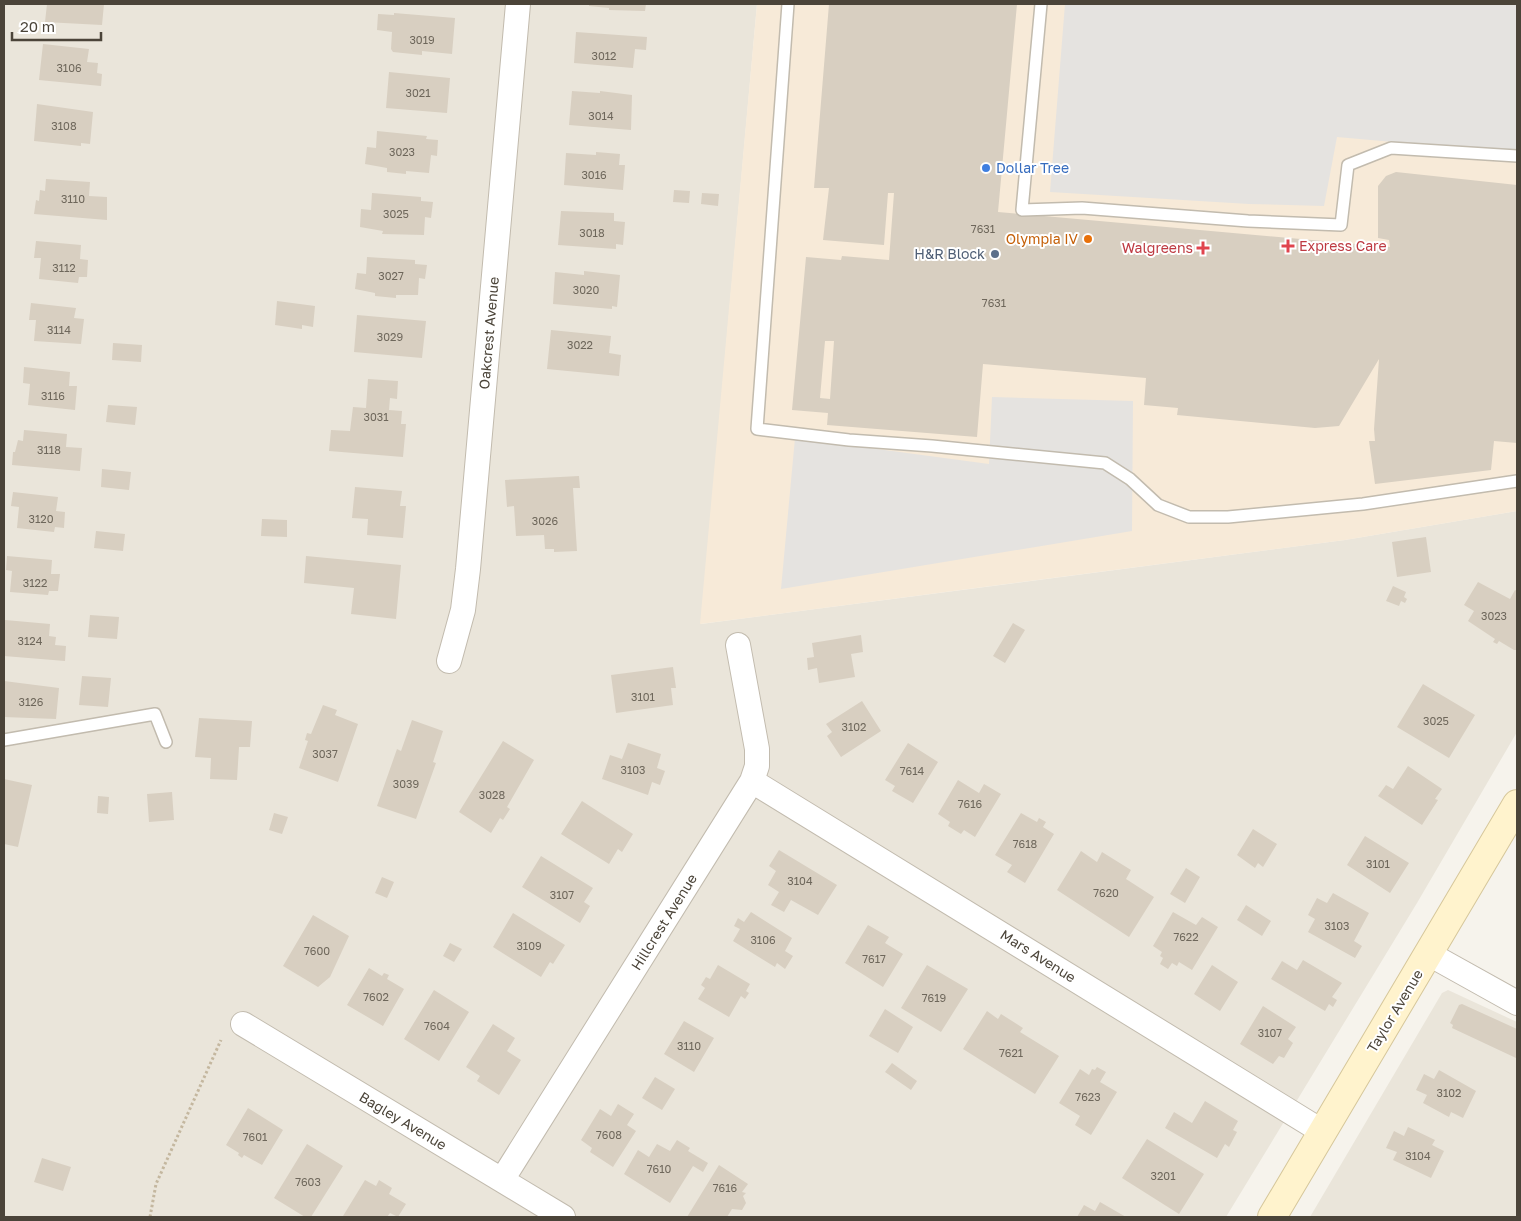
<svg xmlns="http://www.w3.org/2000/svg" width="1521" height="1221" viewBox="0 0 1521 1221" font-family="'Golos Text',sans-serif">
  <rect width="100%" height="100%" fill="#f6f3ec"/>
  <path fill="#eae5da" d="M4,4H757L701,624L1345,540L1517,511V732L1417,903L1226,1217H4Z
    M1448,990L1517,1022V1217H1310L1442,993Z"/>
  <path fill="#f7ead8" d="M757,4H1517V511L1345,540L700,624Z"/>
  <path fill="#e5e3e0" d="M1065,4H1517V153L1337,137L1324,206L1249,204L1050,192Z
    M992,397L1133,401L1132,531L781,589L795,438L989,464Z"/>
  <path fill="#d8cfc1" fill-rule="evenodd" d="M47,4H104L102,25L45,22Z
    M589,4H646L645,11L609,10V8L589,6Z
    M829,4H1017L998,212L1390,247L1389,240L1378,238V186L1386,176L1396,172L1517,185V443L1494,441L1491,470L1375,484L1369,441H1375L1374,429L1379,359L1339,426L1315,428L1177,415L1178,408L1144,405L1146,378L983,364L977,437L827,425L828,413L792,410L806,257L841,260L842,256L889,260L894,193H888L884,245L823,240L829,188H814ZM825,341H834L830,399L820,398Z
    M394,13L455,18L452,54L422,51V55L393,52L391,49L392,32L377,30L378,14L394,15Z
    M576,32L647,37L646,50L635,49L633,68L574,63Z
    M43,44L89,49L87,62L98,63L97,73L102,74L101,86L39,80Z
    M389,72L450,78L447,113L386,108Z
    M572,91L600,93V91L632,95L631,130L569,125Z
    M37,104L93,112L90,144L81,143V146L34,141Z
    M377,131L427,136L426,139L438,140L437,156L431,155L429,173L406,171V174L387,172V168L365,164L367,147L376,148Z
    M596,152L620,154L619,165H625L623,190L564,185L566,153L596,155Z
    M46,179L90,182L89,196L107,197V220L34,214L36,200L39,201L40,190L45,191Z
    M674,190L690,191L689,203L673,202Z
    M372,193L421,197V201L433,202L431,218L425,217L424,235L382,234L383,231L360,227L361,209L371,210Z
    M702,193L719,194L718,206L701,204Z
    M561,211L614,213V221L625,222L623,245L616,244V249L558,245Z
    M36,241L81,245L80,259L88,260L87,277H79L78,283L39,279L41,258H34Z
    M367,257L415,260V264L427,265L425,279L419,278L418,295H396V298L375,296V293L355,289L357,273L366,274Z
    M584,271L620,275L617,307L612,306V309L553,304L555,272L584,275Z
    M277,301L315,306L313,327L302,325V329L275,325Z
    M31,303L76,308L74,318L84,319L81,344L34,341L36,320H29Z
    M357,315L426,321L422,358L354,352Z
    M551,330L611,336L609,353L621,355L619,376L547,369Z
    M113,343L142,345L141,362L112,360Z
    M24,367L70,372L69,386H77L75,410L28,405L30,384L23,383Z
    M368,379L398,381L397,399L390,398L389,410L402,411L401,424H406L403,457L329,451L331,430L350,431L353,407L366,408Z
    M108,405L137,407L135,425L106,422Z
    M24,430L67,434L66,447L82,448L80,471L12,465L13,452H15L18,440L23,441Z
    M102,469L131,472L129,490L101,487Z
    M579,476L580,488H573L577,551L554,552V549H545L544,535L516,536L514,506L507,507L505,480Z
    M355,487L402,491L400,506H406L403,538L367,535L368,519L352,518Z
    M13,492L58,497L56,511L65,512L64,528L55,527L54,532L17,528L19,507L11,506Z
    M262,519L287,520V537L261,536Z
    M96,531L125,534L123,551L94,548Z
    M1426,537L1431,572L1397,577L1392,542Z
    M7,556L52,560L51,574H60L58,591H49L48,595L10,592L12,571L6,570Z
    M306,556L401,565L396,619L351,614L354,588L304,583Z
    M1478,582L1510,599L1515,590L1517,591V650H1514L1499,641L1497,644L1493,642L1495,639L1468,621L1474,611L1464,605Z
    M1393,586L1406,592L1404,597L1407,599L1405,603L1401,601L1399,606L1386,601Z
    M90,615L119,617L117,639L88,637Z
    M5,620L50,624L49,636L56,637L55,645L66,646L65,661L4,656Z
    M1013,623L1025,630L1005,663L993,656Z
    M861,635L863,652L851,654L855,677L819,683L817,668L808,670L807,658L814,657L812,643Z
    M673,667L676,688H671L673,705L616,713L611,675Z
    M82,676L111,678L108,707L79,705Z
    M4,681L59,688L56,719L4,717Z
    M1423,684L1475,715L1449,758L1397,727Z
    M862,701L881,731L841,757L827,736L832,732L826,724Z
    M323,705L337,710L335,715L358,724L338,782L299,768L308,741L305,740L307,733L311,734Z
    M199,718L252,721L250,747H239L237,780L210,779L211,758L195,757Z
    M412,720L443,731L433,762L436,763L416,819L377,806L397,749L401,751Z
    M503,741L534,760L507,807L510,809L503,820L500,818L491,833L459,812Z
    M628,743L661,754L657,768L665,771L660,785L652,782L648,795L602,779L610,755L622,759Z
    M908,743L938,762L913,803L892,791L895,786L885,780Z
    M1408,766L1442,789L1435,799L1438,800L1422,825L1378,796L1386,785L1393,789Z
    M4,779L32,785L18,847L4,844Z
    M958,780L979,793L984,784L1001,794L975,837L964,830L961,834L948,826L950,822L938,814Z
    M172,792L174,820L149,822L147,794Z
    M98,796L109,797L108,814L97,813Z
    M582,801L633,834L622,852L618,849L609,864L561,834Z
    M274,813L288,817L282,834L269,830Z
    M1021,813L1037,822L1039,818L1046,822L1043,827L1054,834L1025,883L1007,872L1012,865L995,855Z
    M1253,829L1277,844L1263,867L1258,863L1255,868L1237,855Z
    M1365,836L1409,863L1390,893L1347,865Z
    M779,850L837,885L818,915L791,900L784,912L771,905L779,892L768,885L776,871L769,866Z
    M1081,851L1097,862L1102,852L1131,870L1126,879L1154,897L1129,937L1057,890Z
    M541,856L593,888L584,902L590,906L580,923L522,887Z
    M1186,868L1200,877L1185,903L1170,894Z
    M382,877L394,882L387,898L375,893Z
    M1333,893L1369,913L1354,941L1362,946L1355,958L1308,932L1315,919L1308,915L1317,898L1327,903Z
    M1246,905L1271,921L1262,936L1237,920Z
    M751,912L792,938L785,951L793,956L785,969L777,963L775,967L733,941L740,929L734,926L738,918L744,922Z
    M1173,912L1196,925L1202,917L1218,927L1192,970L1179,962L1177,966L1172,963L1168,969L1160,964L1163,958L1160,956L1162,952L1153,946Z
    M513,913L565,945L553,964L550,962L541,977L493,947Z
    M313,915L349,936L330,977L318,987L283,966Z
    M868,925L889,937L885,943L903,954L883,987L845,963Z
    M450,943L462,949L454,962L443,956Z
    M1303,960L1342,983L1332,997L1337,1000L1333,1007L1329,1004L1325,1011L1271,979L1282,961L1297,970Z
    M718,965L750,984L746,991L749,993L745,999L741,996L729,1017L698,999L705,988L701,985L706,977L710,979Z
    M927,965L968,989L941,1032L901,1008Z
    M1212,965L1238,982L1220,1011L1194,994Z
    M369,968L382,976L384,973L389,975L387,979L404,989L383,1026L347,1005Z
    M434,990L469,1012L439,1061L404,1039Z
    M1462,1004L1517,1029L1516,1058L1452,1028L1453,1025L1450,1023L1459,1005Z
    M1263,1006L1296,1027L1288,1039L1293,1043L1284,1058L1279,1056L1273,1064L1240,1044Z
    M885,1009L913,1027L898,1053L869,1036Z
    M987,1011L998,1019L1001,1014L1023,1028L1020,1032L1059,1056L1035,1094L963,1049Z
    M684,1021L714,1038L694,1072L664,1054Z
    M493,1024L515,1038L507,1051L521,1060L499,1095L477,1081L480,1076L466,1067Z
    M892,1063L917,1081L911,1090L885,1072Z
    M1097,1067L1106,1072L1100,1082L1117,1092L1091,1135L1075,1125L1080,1116L1059,1103L1080,1069L1089,1075L1092,1069L1095,1070Z
    M1439,1070L1476,1091L1463,1118L1451,1112L1449,1117L1423,1103L1427,1095L1416,1090L1424,1074L1434,1079Z
    M655,1077L675,1089L662,1110L642,1098Z
    M1205,1101L1238,1121L1233,1130L1237,1132L1229,1147L1225,1144L1217,1158L1165,1128L1174,1112L1192,1123Z
    M618,1104L634,1114L627,1125L636,1131L613,1167L590,1152L592,1148L581,1140L600,1109L611,1116Z
    M248,1108L283,1130L262,1165L244,1155L242,1158L238,1155L239,1153L226,1145Z
    M1408,1127L1435,1140L1432,1145L1444,1151L1431,1178L1393,1160L1397,1152L1386,1148L1394,1131L1404,1136Z
    M1147,1139L1204,1174L1179,1214L1122,1178Z
    M677,1140L690,1148L688,1151L708,1163L703,1172L693,1166L670,1203L624,1174L638,1150L649,1157L657,1144L670,1151Z
    M307,1144L343,1166L311,1217H305L274,1198Z
    M42,1158L71,1167L63,1191L34,1182Z
    M719,1165L748,1184L742,1192L746,1193L743,1196L746,1203L742,1210L732,1209L727,1217H687Z
    M365,1180L376,1186L379,1180L392,1188L389,1194L406,1204L398,1217L390,1213L387,1217L343,1216Z
    M1100,1202L1126,1217H1077L1084,1205L1095,1211Z"/>
  <g fill="none" stroke-linecap="round" stroke-linejoin="round">
    <defs>
      <path id="lane" d="M788,4L757,429L849,440L932,446L1105,463L1130,479L1158,505L1189,517H1228L1363,504L1517,481
        M1041,4L1022,210L1082,208L1248,221L1341,225L1348,165L1391,148L1517,156
        M4,740L155,714L166,742"/>
      <path id="street" d="M449,661L463,610L468,569L518,4
        M752,781L1323,1132
        M1429,954L1517,1003
        M243,1024L563,1217
        M502,1180L752,781L757,766V749L738,645"/>
      <path id="secondary" d="M1272,1217L1517,804"/>
    </defs>
    <use href="#lane" stroke="#c2bbae" stroke-width="14"/>
    <use href="#street" stroke="#c2bbae" stroke-width="26"/>
    <use href="#secondary" stroke="#d6c79b" stroke-width="30"/>
    <path stroke="#c4b79f" stroke-width="3" stroke-dasharray="2.5 2.5" stroke-linecap="butt" d="M150,1217L156,1184L221,1040"/>
    <use href="#lane" stroke="#fff" stroke-width="11"/>
    <use href="#street" stroke="#fff" stroke-width="24"/>
    <use href="#secondary" stroke="#fff3cd" stroke-width="28"/>
  </g>
  <circle fill="#3f7fe0" stroke="#fff" stroke-width="2" cx="986" cy="168" r="5"/>
  <circle fill="#e8710a" stroke="#fff" stroke-width="2" cx="1088" cy="239" r="5"/>
  <g fill="#e0444e" stroke="#fff" stroke-width="2">
    <path d="M1285.5 238.5h5v5h5v5h-5v5h-5v-5h-5v-5h5z"/>
    <path d="M1200.5 240.5h5v5h5v5h-5v5h-5v-5h-5v-5h5z"/>
  </g>
  <circle fill="#5c6f8a" stroke="#fff" stroke-width="2" cx="995" cy="254" r="5"/>
  <g text-anchor="middle" stroke-width="4" stroke-linejoin="round" paint-order="stroke">
    <g font-size="11" fill="#6e675b">
      <text x="422" y="44">3019</text>
      <text x="604" y="60">3012</text>
      <text x="69" y="72">3106</text>
      <text x="418" y="97">3021</text>
      <text x="601" y="120">3014</text>
      <text x="64" y="130">3108</text>
      <text x="402" y="156">3023</text>
      <text x="594" y="179">3016</text>
      <text x="73" y="203">3110</text>
      <text x="396" y="218">3025</text>
      <text x="983" y="233">7631</text>
      <text x="592" y="237">3018</text>
      <text x="64" y="272">3112</text>
      <text x="391" y="280">3027</text>
      <text x="586" y="294">3020</text>
      <text x="994" y="307">7631</text>
      <text x="59" y="334">3114</text>
      <text x="390" y="341">3029</text>
      <text x="580" y="349">3022</text>
      <text x="53" y="400">3116</text>
      <text x="376" y="421">3031</text>
      <text x="49" y="454">3118</text>
      <text x="41" y="523">3120</text>
      <text x="545" y="525">3026</text>
      <text x="35" y="587">3122</text>
      <text x="1494" y="620">3023</text>
      <text x="30" y="645">3124</text>
      <text x="643" y="701">3101</text>
      <text x="31" y="706">3126</text>
      <text x="1436" y="725">3025</text>
      <text x="854" y="731">3102</text>
      <text x="325" y="758">3037</text>
      <text x="633" y="774">3103</text>
      <text x="912" y="775">7614</text>
      <text x="406" y="788">3039</text>
      <text x="492" y="799">3028</text>
      <text x="970" y="808">7616</text>
      <text x="1025" y="848">7618</text>
      <text x="1378" y="868">3101</text>
      <text x="800" y="885">3104</text>
      <text x="1106" y="897">7620</text>
      <text x="562" y="899">3107</text>
      <text x="1337" y="930">3103</text>
      <text x="1186" y="941">7622</text>
      <text x="763" y="944">3106</text>
      <text x="529" y="950">3109</text>
      <text x="317" y="955">7600</text>
      <text x="874" y="963">7617</text>
      <text x="376" y="1001">7602</text>
      <text x="934" y="1002">7619</text>
      <text x="437" y="1030">7604</text>
      <text x="1270" y="1037">3107</text>
      <text x="689" y="1050">3110</text>
      <text x="1011" y="1057">7621</text>
      <text x="1449" y="1097">3102</text>
      <text x="1088" y="1101">7623</text>
      <text x="609" y="1139">7608</text>
      <text x="255" y="1141">7601</text>
      <text x="1418" y="1160">3104</text>
      <text x="659" y="1173">7610</text>
      <text x="1163" y="1180">3201</text>
      <text x="308" y="1186">7603</text>
      <text x="725" y="1192">7616</text>
    </g>
    <g font-size="14" fill="#366cbe" stroke="#fff" text-anchor="start">
      <text x="996" y="173">Dollar Tree</text>
    </g>
    <g font-size="14" fill="#c56008" stroke="#fff" text-anchor="end">
      <text x="1078" y="244">Olympia IV</text>
    </g>
    <g font-size="14" fill="#be3a42" stroke="#fff" text-anchor="start">
      <text x="1299" y="251">Express Care</text>
      <text x="1193" y="253" text-anchor="end">Walgreens</text>
    </g>
    <g font-size="14" fill="#4e5e75" stroke="#fff" text-anchor="end">
      <text x="985" y="259">H&amp;R Block</text>
    </g>
    <g font-size="14" fill="#4b4439" stroke="#fff">
      <text transform="translate(489 333) rotate(-85)" y="5">Oakcrest Avenue</text>
      <text transform="translate(664 922) rotate(-58)" y="5">Hillcrest Avenue</text>
      <text transform="translate(1038 956) rotate(32)" y="5">Mars Avenue</text>
      <text transform="translate(1395 1011) rotate(-59)" y="5">Taylor Avenue</text>
      <text transform="translate(403 1121) rotate(31)" y="5">Bagley Avenue</text>
    </g>
  </g>
  <rect width="1521" height="1221" fill="none" stroke="#4b4439" stroke-width="10"/>
  <path d="M12 32v8h89v-8" fill="none" stroke="#4b4439" stroke-width="2.5"/>
  <text x="20" y="32" font-size="15" fill="#4b4439" stroke="#ffffff" stroke-width="4" paint-order="stroke">20 m</text>
</svg>
